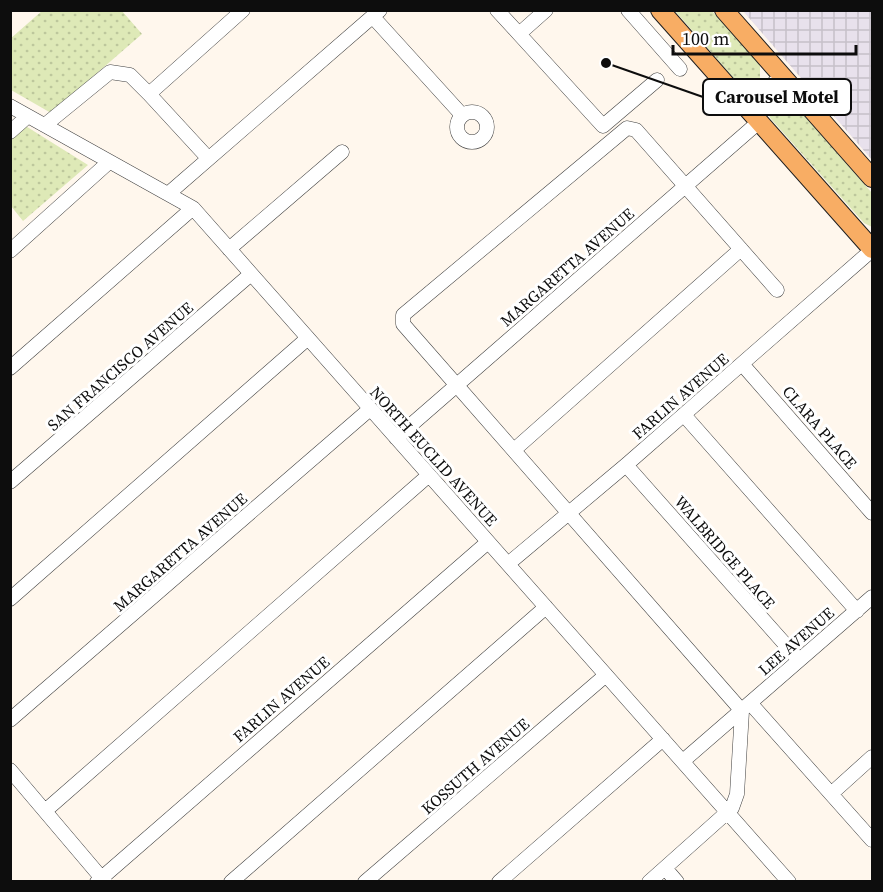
<svg xmlns="http://www.w3.org/2000/svg" width="883" height="892" viewBox="0 0 883 892" font-family="'Source Serif 4',serif">
  <defs>
    <pattern id="industrial-grid" width="8" height="8" patternUnits="userSpaceOnUse" patternTransform="scale(1.5)"><rect width="8" height="8" fill="#e8e1ec"/><path d="M0 4h8M4 0v8" fill="none" stroke="#c6c0c9"/></pattern>
    <pattern id="grass-dots" width="8" height="8" patternUnits="userSpaceOnUse" patternTransform="scale(1.5)"><rect width="8" height="8" fill="#dee9b7"/><path d="M2 2h.1M6 6h.1" fill="none" stroke="#bdc79c" stroke-width="1.8" stroke-linecap="round"/></pattern>
  </defs>
  <rect width="100%" height="100%" fill="#fff7ed"/>
  <path fill="url(#industrial-grid)" d="M743,11H872V160Z"/>
  <path fill="url(#grass-dots)" d="M43,10L122,11L142,34L51,113L11,90L10,39Z
    M675,11H712L760,65V81L750,86L739,84Z
    M783,97L792,102L872,193V227L864,223L771,119C763,108 771,98 783,97Z
    M24,125L88,165L23,221L11,206L10,138Z"/>
  <g fill="none" stroke-linecap="round" stroke-linejoin="round">
    <defs>
      <path id="minor" d="M497,10L519,34
        M546,10L519,34L603,126L657,80
        M628,10L680,69
        M373,17L462,115
        M149,94L208,158
        M10,106L193,208L789,882
        M746,107L782,76
        M457 127a15 15 0 1 1 30 0a15 15 0 1 1-30 0Z
        M45,125L110,72L130,75L149,94L243,10
        M10,132L28,116
        M168,194L380,10
        M229,249L342,152
        M10,251L109,162
        M742,364L872,513
        M10,368L193,208
        M684,415L857,611
        M396,438L760,121
        M514,450L741,249
        M626,465L799,660
        M10,482L251,274
        M508,564L626,465L872,250
        M10,599L308,338
        M751,704L872,840
        M742,711L403,324V315L627,128L636,130L777,290
        M10,720L370,409
        M683,761L872,597
        M10,770L105,882
        M831,794L872,757
        M45,811L429,475
        M665,868L677,882
        M97,882L488,542
        M231,882L546,607
        M365,882L606,675
        M499,882L663,739
        M649,882L732,808L737,794L742,711"/>
      <path id="major" d="M660,10L872,249
        M724,10L872,178"/>
    </defs>
    <use href="#minor" stroke="#404040" stroke-width="15"/>
    <use href="#major" stroke="#1e1e1e" stroke-width="20"/>
    <use href="#minor" stroke="#fff" stroke-width="14"/>
    <use href="#major" stroke="#f8ad64" stroke-width="18"/>
  </g>
  <g text-anchor="middle" stroke-width="6" stroke-linejoin="round" paint-order="stroke">
    <g font-size="16" fill="#0d0d0d" stroke="#fff">
      <text transform="translate(567 267) rotate(-41)" y="6">MARGARETTA AVENUE</text>
      <text transform="translate(120 366) rotate(-41)" y="6">SAN FRANCISCO AVENUE</text>
      <text transform="translate(680 396) rotate(-41)" y="6">FARLIN AVENUE</text>
      <text transform="translate(820 427) rotate(49)" y="6">CLARA PLACE</text>
      <text transform="translate(434 456) rotate(48)" y="6">NORTH EUCLID AVENUE</text>
      <text transform="translate(180 552) rotate(-41)" y="6">MARGARETTA AVENUE</text>
      <text transform="translate(725 552) rotate(49)" y="6">WALBRIDGE PLACE</text>
      <text transform="translate(796 641) rotate(-41)" y="6">LEE AVENUE</text>
      <text transform="translate(281 699) rotate(-41)" y="6">FARLIN AVENUE</text>
      <text transform="translate(475 766) rotate(-41)" y="6">KOSSUTH AVENUE</text>
    </g>
  </g>
  <path fill="none" stroke="#0d0d0d" stroke-width="2" d="M606 63L703 97"/>
  <circle fill="#0d0d0d" stroke="#fff" stroke-width="2" cx="606" cy="63" r="6"/>
  <rect fill="#fff" stroke="#0d0d0d" stroke-width="2" x="703" y="79" width="148" height="36" rx="6"/>
  <g font-size="18" text-anchor="middle" font-weight="bold" fill="#0d0d0d">
    <text x="777" y="103">Carousel Motel</text>
  </g>
  <rect width="883" height="892" fill="none" stroke="#0d0d0d" stroke-width="24"/>
  <path d="M673 45v9h183v-9" fill="none" stroke="#0d0d0d" stroke-width="3"/>
  <text x="682" y="45" font-size="18" fill="#0d0d0d" stroke="#ffffff" stroke-width="4.5" paint-order="stroke">100 m</text>
</svg>
